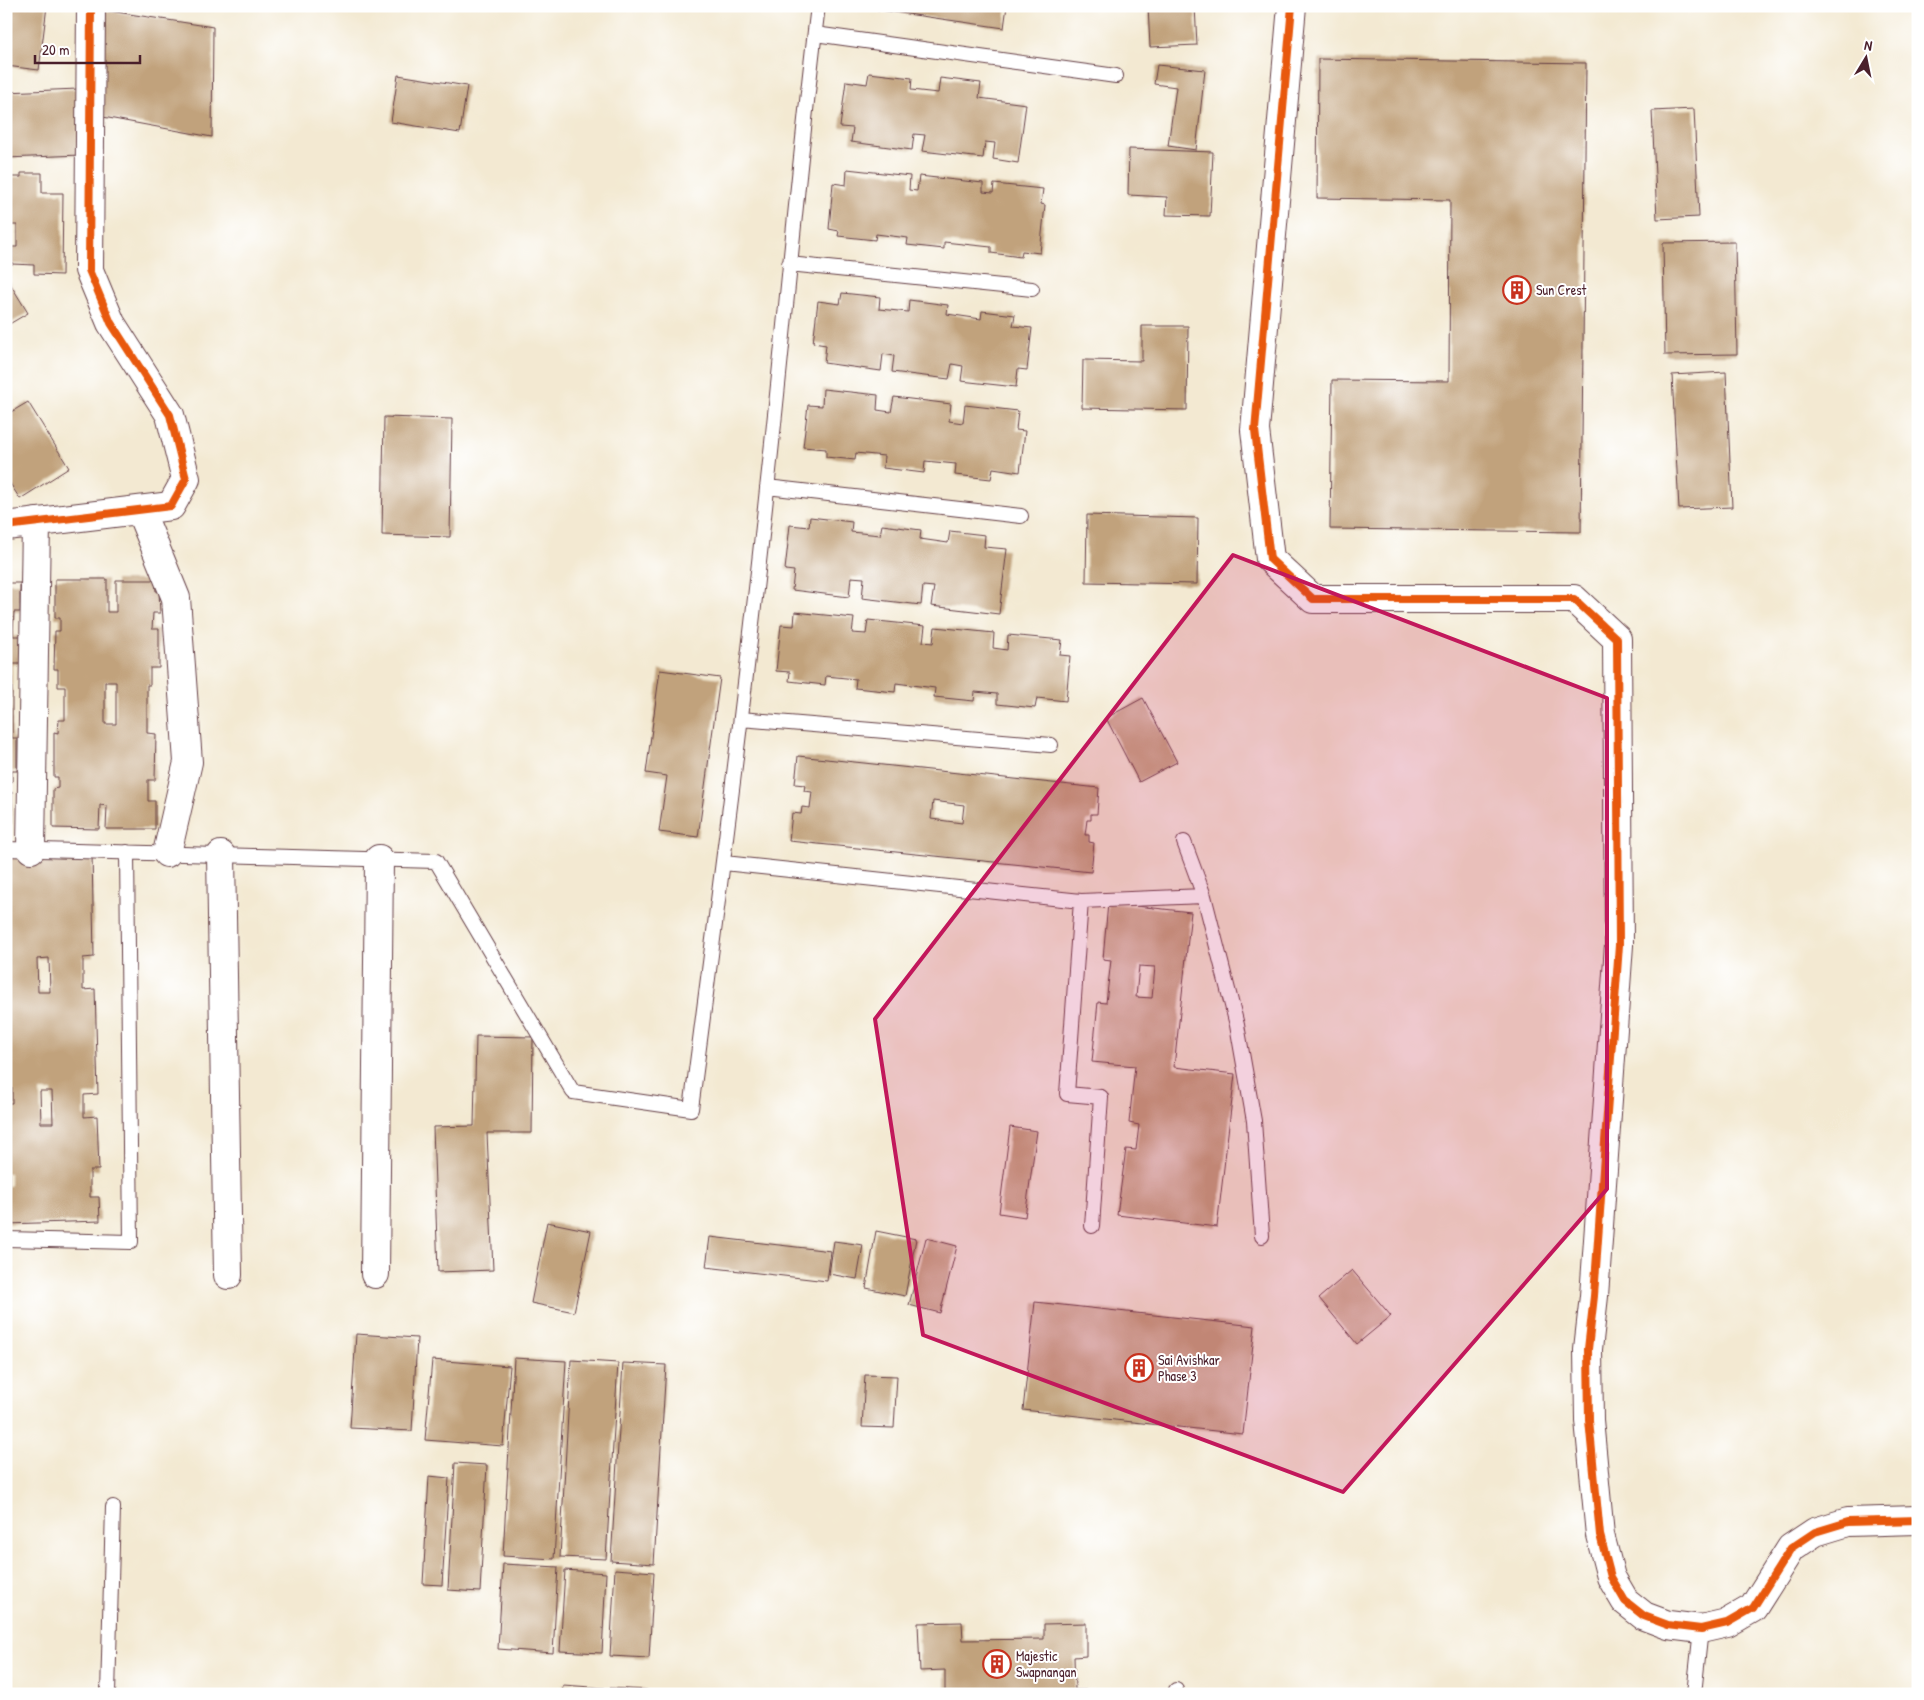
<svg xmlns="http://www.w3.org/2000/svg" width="1924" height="1700" viewBox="0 0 1924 1700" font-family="'Patrick Hand',sans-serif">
  <rect width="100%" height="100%" fill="#fff"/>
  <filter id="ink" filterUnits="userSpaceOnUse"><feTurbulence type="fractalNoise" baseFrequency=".02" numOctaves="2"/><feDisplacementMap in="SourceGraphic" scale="10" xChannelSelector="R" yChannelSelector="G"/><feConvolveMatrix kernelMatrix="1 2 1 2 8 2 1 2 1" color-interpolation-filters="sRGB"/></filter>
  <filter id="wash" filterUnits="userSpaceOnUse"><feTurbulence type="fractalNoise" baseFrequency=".0096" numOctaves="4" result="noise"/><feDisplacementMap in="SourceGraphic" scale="20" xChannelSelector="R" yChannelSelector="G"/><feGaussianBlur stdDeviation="1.12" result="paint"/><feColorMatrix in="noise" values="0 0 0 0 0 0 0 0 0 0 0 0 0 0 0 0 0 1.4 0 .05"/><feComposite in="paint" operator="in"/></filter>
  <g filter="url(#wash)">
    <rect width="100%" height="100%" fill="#f3e9d2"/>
    <g id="blocks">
      <path fill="#c1a27c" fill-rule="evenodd" d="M6,6H47L39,70L6,66Z
        M852,6H1007L1004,28Z
        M1148,6H1195L1197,45L1150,47Z
        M103,10L213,27L212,137L103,117Z
        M1318,59L1586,63L1581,532L1330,529L1332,380L1449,381L1450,200L1317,198Z
        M1157,65L1205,70L1196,150L1168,146L1176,87L1154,84Z
        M869,73L912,78L911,90L938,93L940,78L981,83L979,98L1026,104L1018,163L993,159L995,143L985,142L983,158L922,151L925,135L914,134L912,150L851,142L853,128L840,127L846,81L867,84Z
        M398,75L467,86L460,133L391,122Z
        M78,89L81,155L6,158V92Z
        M1694,109L1699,217L1657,219L1652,111Z
        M1129,149L1213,152L1210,216L1166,215L1167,197L1128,195Z
        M847,169L910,176L909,190L917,191L919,176L983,183V192L993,193L994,184L1043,189L1041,204L1045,205L1040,253L1022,251L1021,257L991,253V247L944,242V249L907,245L908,238L876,234L875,240L838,236L839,231L829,229L833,183L846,185Z
        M21,173H42V193H63L62,275L34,274V265L12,264V247H17V225H6V177H21Z
        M1735,242L1737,354L1665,355L1663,243Z
        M6,277L28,313L6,326Z
        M842,293L880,297L879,309L908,312L909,300L948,305L947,314L981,319L982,311L1015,315L1013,326L1032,328L1027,370L1018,369L1016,387L961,381L963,366L952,364L949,379L892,372L894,356L883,354L881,371L824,363L826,345L813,343L818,301L840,304Z
        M1142,326H1188L1187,410L1082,408L1083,360L1142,361Z
        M1726,372L1732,507L1679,509L1672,375Z
        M823,389L878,395L877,410L891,412L894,397L951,404L949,421L963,423L965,405L1018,411L1016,430L1025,431L1020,472L993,468L991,479L955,475L956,464L925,461L924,473L883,468L884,456L856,453L855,460L826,457V449L803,447L808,405L822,406Z
        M28,402L69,468L20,499L6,477V415Z
        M384,417L452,419L450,537L382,535Z
        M1087,515L1198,518L1197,584L1086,582Z
        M810,517L852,522L851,532L880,535L882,525L921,530L920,539L948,543L950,531L985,535L984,547L1007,549L999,614L931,606L934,587L923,586L921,605L862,598L864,578L851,577L849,597L792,590L794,571L785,570L790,525L809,527Z
        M55,579H107V612H116V580H155L156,591H159L160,613H153L152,629H159V668H150V685H147V733L156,734L155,780H148V801H155V829H106L107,806L100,805L99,829L53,828V789L58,788V777H54V732L58,733L59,720H65V687H58V669H54L55,631H60V618H55ZM105,682H116V724H105Z
        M6,583H20V612H14L13,636H21L20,664H12V738H17V771H12V782H6Z
        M795,612L854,618L852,633L866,634L868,620L925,626L923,642L933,643L935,627L994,633L993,648L1007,650L1008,635L1062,640L1060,655L1070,656L1066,701L1037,698L1035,708L997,704V694L975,692L974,701L934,697L935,688L896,683L895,692L855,688L856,679L826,676L825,685L789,681L790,672L776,671L781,625L794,626Z
        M660,670L720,678L698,837L659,832L667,776L646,773Z
        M1143,698L1177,762L1139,782L1106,718Z
        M798,756L1099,788L1097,814H1091V820H1087L1085,835H1089V842L1094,843L1091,872L789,841L792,813L801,814L802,807L810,808L812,792L804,791L805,785L795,784ZM933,801L964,805L962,823L931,819Z
        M6,792H12V824H6Z
        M92,853L94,957L83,958V990L95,989L98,1094L84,1095V1117L97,1116L99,1170H90V1197H99L100,1221L6,1224V1186H10V1173H6V1103H12V1088H6V1070H9L10,1059H6V856ZM49,958L50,992H38L37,959ZM40,1091H52L53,1123H41Z
        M1108,903L1191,912L1174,1067L1235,1074L1217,1227L1117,1215L1126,1149L1136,1150L1139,1125L1129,1123L1135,1066L1092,1062L1098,1002L1106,1003L1111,960L1103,959ZM1139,966L1155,967L1152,998L1136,997Z
        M476,1036L533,1037L532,1133H487L493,1270L438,1272L433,1127L474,1126Z
        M1010,1127L1037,1131L1025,1217L999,1213Z
        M547,1222L591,1231L574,1312L531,1303Z
        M876,1231L916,1239L905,1296L866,1288Z
        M710,1237L831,1251L827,1281L706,1267Z
        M926,1238L957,1246L940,1313L909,1305Z
        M834,1241L863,1245L857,1279L829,1274Z
        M1352,1270L1391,1316L1357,1344L1319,1298Z
        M1035,1302L1255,1326L1243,1434L1023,1410Z
        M356,1334L417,1338L412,1431L350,1428Z
        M514,1358L566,1361L554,1559L503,1556Z
        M432,1360L510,1366L503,1446L425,1440Z
        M571,1360L618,1363L606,1559L560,1557Z
        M623,1363L666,1365L654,1564L611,1561Z
        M865,1375L897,1376L894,1428L862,1427Z
        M455,1463L487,1465L480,1592L448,1590Z
        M429,1476L449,1478L442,1585L423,1584Z
        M503,1564L558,1567L553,1653L498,1649Z
        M615,1569L654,1572L649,1658L610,1656Z
        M565,1570L606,1573L602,1653L560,1651Z
        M962,1622L963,1640L1044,1639V1624L1086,1623V1656L1074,1657L1075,1690H1086L1087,1694H945V1670L920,1671L918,1623Z
        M563,1685L605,1688V1694H562Z
        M610,1688L647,1690V1694H610Z"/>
    </g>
  </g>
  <g filter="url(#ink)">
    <use href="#blocks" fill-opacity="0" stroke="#633d44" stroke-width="1"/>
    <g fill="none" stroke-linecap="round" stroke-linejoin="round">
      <defs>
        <path id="lane" d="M815,34L1116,76
          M789,264L1032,289
          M767,487L1021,516
          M741,719L1051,745
          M6,849L436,861L573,1092L691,1109C718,902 745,696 767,489C785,328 798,167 818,6
          M724,863L1081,901L1204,896L1184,842
          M1204,896L1237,1025L1254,1121L1262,1236
          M1081,901L1067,1094L1101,1097L1092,1226
          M6,1239L131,1242L127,852
          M1176,1690V1694
          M108,1694L113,1507
          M1694,1694L1701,1629"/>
        <path id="street" d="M1292,6L1255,430L1270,559L1313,599H1574L1617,639L1619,945L1594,1296L1588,1349L1589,1420L1600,1535L1611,1577L1625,1601L1644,1616L1668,1625L1701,1629L1727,1623L1753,1608L1791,1548L1815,1532L1848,1522L1918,1520
          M140,510L176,598L188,762L167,853
          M6,526L171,506L186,479L170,415L111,323L89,270L91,6
          M31,849L36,522
          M221,855L228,1275
          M375,1274L379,859"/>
      </defs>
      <use href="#lane" stroke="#633d44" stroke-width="16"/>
      <use href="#street" stroke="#633d44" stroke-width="30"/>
      <use href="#lane" stroke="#fff" stroke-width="14"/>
      <use href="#street" stroke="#fff" stroke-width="28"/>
      <defs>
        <path id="cycleway" d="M1292,6L1255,430L1270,559L1313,599H1574L1617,639L1619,945L1594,1296L1588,1349L1589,1420L1600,1535L1611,1577L1625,1601L1644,1616L1668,1625L1701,1629L1727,1623L1753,1608L1791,1548L1815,1532L1848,1522L1918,1520
          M6,526L171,506L186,479L170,415L111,323L89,270L91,6"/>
      </defs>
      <use href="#cycleway" stroke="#fff" stroke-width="11"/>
      <use href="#cycleway" stroke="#e8590c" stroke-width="8"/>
    </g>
  </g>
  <path fill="#c2185b" fill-opacity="0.2" stroke="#c2185b" stroke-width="4" stroke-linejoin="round" d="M1233,555L1607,698V1189L1343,1492L923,1335L875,1019Z"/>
  <defs>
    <symbol id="building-ring" viewBox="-11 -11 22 22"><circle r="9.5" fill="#fff" stroke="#c8321e" stroke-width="1.5"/><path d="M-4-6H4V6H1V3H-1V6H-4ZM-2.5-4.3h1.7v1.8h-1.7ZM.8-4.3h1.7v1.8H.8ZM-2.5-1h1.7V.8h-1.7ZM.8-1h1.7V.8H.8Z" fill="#c8321e"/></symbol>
  </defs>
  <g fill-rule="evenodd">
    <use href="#building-ring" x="1501" y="274" width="32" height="32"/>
    <use href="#building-ring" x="1123" y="1352" width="32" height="32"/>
    <use href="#building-ring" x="981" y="1648" width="32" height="32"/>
  </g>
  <g text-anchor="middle" stroke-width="4" stroke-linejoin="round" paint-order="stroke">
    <g font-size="14" fill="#4a1f2b" stroke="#fff" text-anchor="start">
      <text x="1536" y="295">Sun Crest</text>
      <text x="1158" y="1365">Sai Avishkar<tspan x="1158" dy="16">Phase 3</tspan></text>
      <text x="1016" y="1661">Majestic<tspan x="1016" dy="16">Swapnangan</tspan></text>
    </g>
  </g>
  <rect width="1924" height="1700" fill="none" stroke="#fff" stroke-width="25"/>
  <g transform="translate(1866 58) rotate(10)" stroke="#ffffff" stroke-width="4" paint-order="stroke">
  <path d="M0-4L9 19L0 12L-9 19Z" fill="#4a1f2b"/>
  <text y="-8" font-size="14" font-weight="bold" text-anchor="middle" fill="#4a1f2b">N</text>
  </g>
  <path d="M35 55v8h105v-8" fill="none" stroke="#4a1f2b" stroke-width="2.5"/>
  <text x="42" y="55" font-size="15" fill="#4a1f2b" stroke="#ffffff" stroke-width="4" paint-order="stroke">20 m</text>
</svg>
